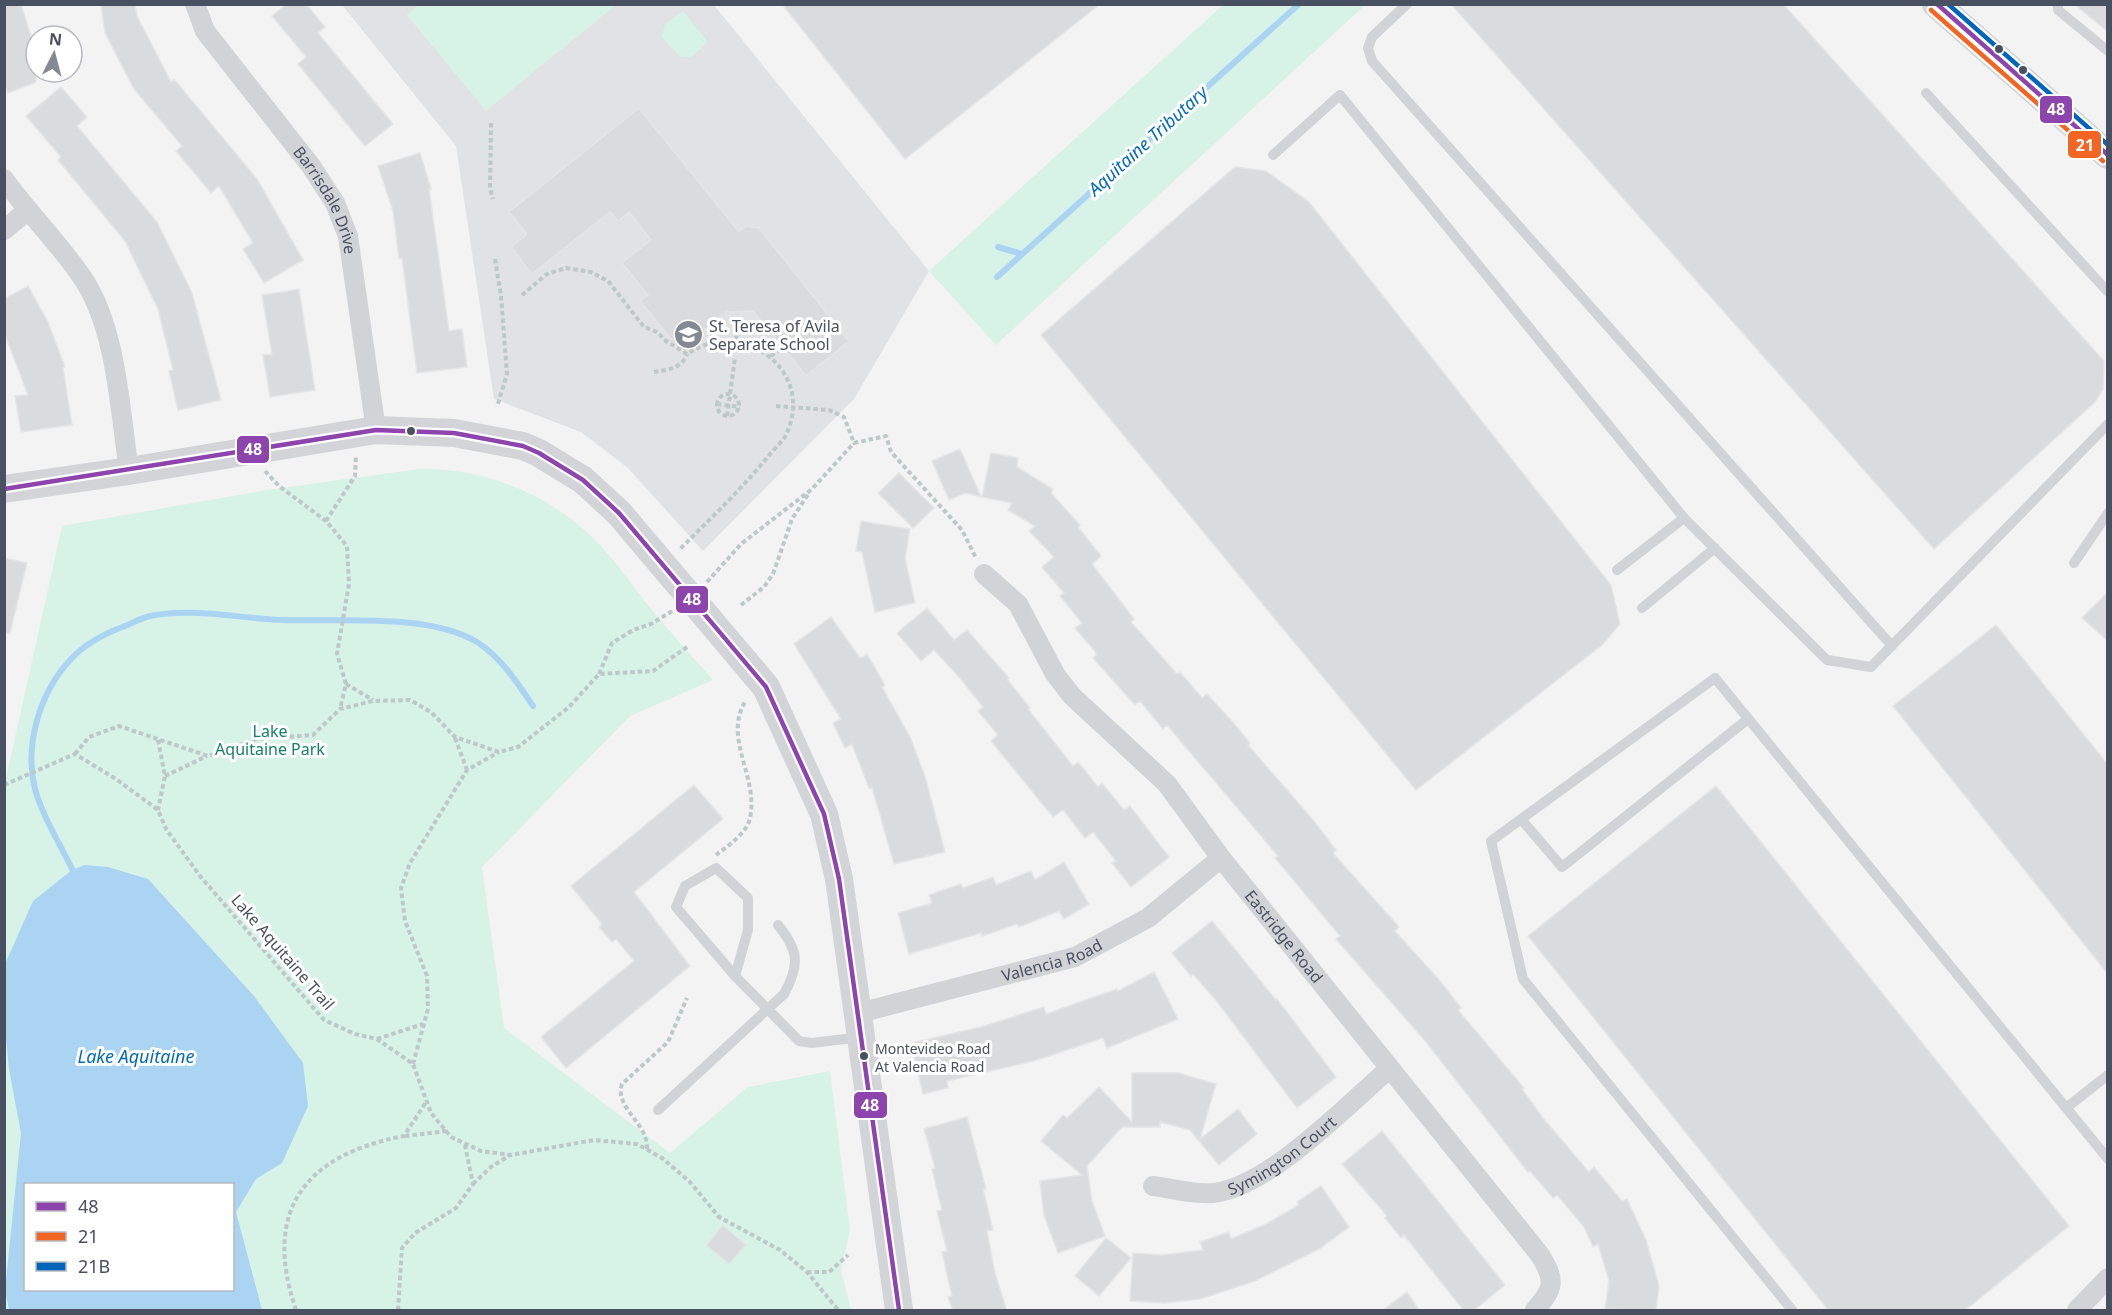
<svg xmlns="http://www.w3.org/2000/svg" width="2112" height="1315" viewBox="0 0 2112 1315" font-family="'Noto Sans',sans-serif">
  <rect width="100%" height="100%" fill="#f3f3f3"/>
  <path fill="#e1e2e3" d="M342,5H714L929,271L854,399L703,551L628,468L581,432L494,399L456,146Z"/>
  <path fill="#d7f2e7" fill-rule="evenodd" d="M419,4H616V5L486,111L407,15Z
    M1223,5H1365L996,345L929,271Z
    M683,11L708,42L691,57H680L662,37L665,24Z
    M419,469C484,468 545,492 592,537C613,557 629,581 647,604C668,630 691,655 713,680L630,716L482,867L504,1028L670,1153L748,1087L830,1071L850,1230L841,1271L851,1310H5L4,787L62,526L267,490ZM26,1184H232V1290H26Z"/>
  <path fill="#aad4f2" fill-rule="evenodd" d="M85,865L108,867L148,879L254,996L303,1063L308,1106L282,1163L256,1179L236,1212L262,1310H9L5,1290L21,1133L9,1069L4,1019L5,964L33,901L72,870ZM26,1184H232V1290H26Z"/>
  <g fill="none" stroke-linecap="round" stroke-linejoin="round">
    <path stroke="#aad4f2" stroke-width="6" d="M998,247L1022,254
      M997,277L1299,4
      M75,875C62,847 43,818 35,789C24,744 40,692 71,659C85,644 106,633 125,626C133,623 141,618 150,616C195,607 240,619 285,620C341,622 428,613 477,642C501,657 518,684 533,706"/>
  </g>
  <path fill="#dadbdd" stroke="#e5e5e6" stroke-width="1.5" d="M4,4H21L36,52V82L8,93L4,84Z
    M101,4H135L137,16L171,82L174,79L257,179L303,260L264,283L243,249L253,243L219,186L211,193L176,151L182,146L134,89L105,33Z
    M287,4H306L325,27L318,33L393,124L365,146L298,64L306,57L272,16Z
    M782,4H1100L905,159Z
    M1451,4H1783L2104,361L2103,389L2095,402L1934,549Z
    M2074,4H2108V32Z
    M61,87L87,117L77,126L157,222L192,293L221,400L178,410L169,371L173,370L158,309L125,241L58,160L61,157L26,116Z
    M639,108L739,232L746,226L759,228L849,341L806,376L753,311L726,312L696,337L692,331L675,344L640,301L648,295L622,263L651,240L629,212L618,221L610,212L532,274L511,247L527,234L509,212Z
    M420,153L431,189H429L449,331L462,329L467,367L417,373L402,258L399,259L393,211L378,166Z
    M1235,167L1266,171L1309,202L1611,585L1620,624L1602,645L1416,790L1041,335Z
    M28,286L48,322L65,367L63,368L72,425L21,432L15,396L28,395L4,332V299Z
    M299,289L315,390L270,397L263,355L272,354L262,295Z
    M960,449L981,497L965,493L949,500L932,461Z
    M991,453L1018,458L1017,467L1053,489L1051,493L1080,525L1078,527L1101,556L1092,564L1134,619L1131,622L1177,674L1180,672L1202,698L1207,694L1231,720L1250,743L1248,745L1314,821L1336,850L1333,853L1399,927L1395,931L1441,982L1461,1008L1458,1010L1524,1088L1522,1089L1543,1118L1589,1172L1594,1167L1622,1201L1627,1199L1646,1240L1659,1286L1656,1311L1605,1309L1609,1281L1598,1244L1593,1247L1584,1227L1557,1195L1553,1198L1529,1170L1528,1172L1426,1042L1336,939L1340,936L1275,858L1278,856L1167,725L1163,729L1140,701L1135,705L1093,658L1097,654L1075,628L1082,623L1060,596L1064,593L1042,567L1054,557L1029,531L1035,526L1008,510L1012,503L982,497Z
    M899,473L934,508L913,528L878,493Z
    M861,521L910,529L905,558L915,603L875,612L862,552L856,551Z
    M4,558L27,563L10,633H4Z
    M2108,592V641L2082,618Z
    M927,608L954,640L967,630L1009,678L1007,679L1030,708L1028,709L1073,766L1078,762L1098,787L1102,783L1124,810L1130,806L1169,857L1131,887L1112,863L1116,861L1093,832L1085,838L1063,810L1053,817L991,741L998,735L978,711L983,707L959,677L934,650L921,661L897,633Z
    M831,617L860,658L867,654L885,685L882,687L910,737L925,776L945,852L894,864L872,787L869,788L852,744L845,748L833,723L841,719L794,644Z
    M1996,625L2108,765V974L1893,706Z
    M694,785L723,819L634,892L690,966L566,1068L541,1037L634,961L616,939L612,942L599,927L602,924L571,886Z
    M1716,786L2069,1226L1964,1311H1829L1528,936Z
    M1064,862L1089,904L1064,919L1059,911L1019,927L1017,924L982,936L981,933L909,954L898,913L932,903L929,895L961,884L963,888L993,877L996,885L1031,871L1035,880Z
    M1212,921L1276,1000L1277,999L1336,1077L1297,1108L1215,999L1193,974L1191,976L1172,953Z
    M1154,972L1178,1019L1107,1048L1103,1038L1034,1061L947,1081L948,1088L923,1094L911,1043L981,1027L1044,1007L1046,1014L1117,989L1118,991Z
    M1132,1073H1178L1216,1084L1200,1139L1238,1109L1257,1134L1219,1165L1190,1130L1160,1122V1127H1122L1087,1166L1092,1201L1105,1236L1058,1253L1044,1215L1040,1181L1082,1175L1041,1141L1063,1115L1067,1118L1099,1087L1132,1122Z
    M967,1117L986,1189H983L993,1230L987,1231L995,1273L1007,1311H953L948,1297L952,1296L942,1252L947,1251L937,1211L942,1210L932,1169L935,1168L924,1129Z
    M1382,1131L1505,1285L1473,1311H1464L1404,1235L1401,1238L1385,1218L1387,1216L1342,1164Z
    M1321,1186L1349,1227L1319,1249L1255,1281L1200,1299L1165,1303L1130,1301L1133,1253L1162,1255L1203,1250L1200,1242L1229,1232L1231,1239L1266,1224L1299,1205L1297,1202Z
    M723,1225L746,1245L729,1264L706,1245Z
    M1106,1238L1131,1258L1099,1296L1075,1276Z
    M1407,1292L1420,1311H1382Z"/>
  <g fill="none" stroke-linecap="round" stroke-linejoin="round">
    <path stroke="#bdc8c8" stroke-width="4" stroke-dasharray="4.5 3" stroke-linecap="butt" d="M491,123L490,189L493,199
      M495,259L501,296L507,374L497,407
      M522,295L547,274L566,268L591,272L608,281L644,327L657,332L666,341L687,354C709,340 733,336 756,348C788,365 802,397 787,433C784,440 775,448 770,454C743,488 710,519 679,550
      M736,340L738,317
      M771,356L779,350
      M654,372C667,370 683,368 687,354
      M717 405a11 11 0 1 1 22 0a11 11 0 1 1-22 0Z
      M717,404L740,407
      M776,406L829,410L844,417L854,443L886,436L891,452L962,530L976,558
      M727,416L735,358
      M265,471L279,486L326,521L347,546L349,584L337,654L346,684L340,709
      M326,521L355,476L356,455
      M707,582L741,544L812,489L854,443
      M741,605L764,587L773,574L792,519L809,493
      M599,674L612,643L633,630L651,624L674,610
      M346,684L373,700
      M455,738L467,770
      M158,740L165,776L158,810
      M75,754L89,737L119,726L208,756L257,739L313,735L340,709L373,701L410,700L431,712L455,737L499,752L518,747L569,707L599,674L653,671L687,647
      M165,776L207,756
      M4,785L75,754L116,779L158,810L166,829L200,876L324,1020L355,1034L377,1039L413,1064L431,1113L451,1137L481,1151L511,1155L594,1140L637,1144L662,1158L689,1181L719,1217L780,1250L807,1272L838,1310
      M4,837V849
      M716,855C728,846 747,833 750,818C759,777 722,738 746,700
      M377,1039L423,1024
      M413,1064L428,1009L427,976L405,921L401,888L410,863L467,770L499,752
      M405,1136L447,1131
      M647,1149C648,1122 614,1108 622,1084L668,1042L687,998
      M473,1184L491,1167L510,1155
      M807,1272H829L848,1255
      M296,1310C262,1211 304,1155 404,1136L426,1102
      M398,1310L402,1248L415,1233L456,1208L473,1184L465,1145"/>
    <path stroke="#d2d3d6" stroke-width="10" d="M1407,4L1372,37L1368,48L1372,61L1892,646
      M2058,4V10L2108,51
      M1926,93L2108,292
      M1273,155L1340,95L1684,518L1827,660L1871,667L2108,424
      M2074,563L2108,513
      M1617,570L1684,518
      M1642,608L1715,548
      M1521,819L1562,867L1748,719
      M735,976L748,930V898L716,868L685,886L676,907L735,976L799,1041L812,1043L861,1037
      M2066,1108L2108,1075
      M658,1110L784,994C800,965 799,951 778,925
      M1792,1310L1523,979L1491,841L1715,678L2108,1159"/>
    <g stroke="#d2d3d6" stroke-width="20">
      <path id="s1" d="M195,4L205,31L311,166L335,203L348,236L376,430"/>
      <path d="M4,179C29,214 61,245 84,280C117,331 120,412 129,471"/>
      <path d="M4,230L27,211"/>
      <path id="s2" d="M984,574L1018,604L1055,674L1072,696L1167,784L1221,858L1540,1255C1556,1281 1554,1288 1535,1310"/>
      <path id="s3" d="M859,1013L1075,957L1148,918L1221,858"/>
      <path id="s4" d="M1153,1186C1171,1188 1194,1195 1213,1193C1269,1187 1346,1106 1389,1069"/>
      <path d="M2077,1310L2108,1278"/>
    </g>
    <path stroke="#d2d4d7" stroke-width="28" d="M1936,4L2108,155
      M4,489L129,471L376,430L454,433L523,446L539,453L583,480L619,513L766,687L824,814L839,879L899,1310"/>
    <defs>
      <path id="bus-1" d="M1937,4L2108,155
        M4,489L376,430L454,433L523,446L539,453L583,480L619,513L766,687L824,814L839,879L899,1310"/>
      <path id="bus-2" d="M1931,10L2103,161"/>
      <path id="bus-3" d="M1948,4L2108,145"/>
    </defs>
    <use href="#bus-1" stroke="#fff" stroke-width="9"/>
    <use href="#bus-2" stroke="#fff" stroke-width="9"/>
    <use href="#bus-3" stroke="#fff" stroke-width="9"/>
    <use href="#bus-1" stroke="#8e44ad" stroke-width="4.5"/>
    <use href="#bus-2" stroke="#f26522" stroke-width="4.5"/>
    <use href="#bus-3" stroke="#0065bd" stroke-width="4.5"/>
  </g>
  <defs>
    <symbol id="school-disc" viewBox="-11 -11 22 22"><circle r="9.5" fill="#848994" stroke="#fff"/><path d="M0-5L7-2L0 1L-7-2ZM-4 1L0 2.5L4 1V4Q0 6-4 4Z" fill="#fff"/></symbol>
  </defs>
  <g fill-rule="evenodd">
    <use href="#school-disc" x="672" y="318" width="33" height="33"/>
  </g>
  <g fill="#495061" stroke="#fff" stroke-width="2">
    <circle cx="1999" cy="49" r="5"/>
    <circle cx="2023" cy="70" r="5"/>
    <circle cx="411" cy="431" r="5"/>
    <circle cx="864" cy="1056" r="5"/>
  </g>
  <g text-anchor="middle" stroke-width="6" stroke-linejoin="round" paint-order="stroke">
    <g font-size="14" fill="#495061" stroke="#fff" text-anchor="start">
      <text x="875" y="1054">Montevideo Road<tspan x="875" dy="18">At Valencia Road</tspan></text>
    </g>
    <g font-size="16" fill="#495061" stroke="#fff">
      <text dy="6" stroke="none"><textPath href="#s1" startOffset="238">Barrisdale Drive</textPath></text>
      <text dy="6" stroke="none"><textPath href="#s2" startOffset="474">Eastridge Road</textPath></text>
      <text transform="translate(283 952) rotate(49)" y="6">Lake Aquitaine Trail</text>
      <text dy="6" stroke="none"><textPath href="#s3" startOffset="200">Valencia Road</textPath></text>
      <text dy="6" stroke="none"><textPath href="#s4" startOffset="140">Symington Court</textPath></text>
    </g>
    <g font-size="16" fill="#495061" stroke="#fff" text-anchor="start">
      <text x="709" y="332">St. Teresa of Avila<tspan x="709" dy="18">Separate School</tspan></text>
    </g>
    <g font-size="16" fill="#138362" stroke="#fff">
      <text x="270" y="737">Lake<tspan x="270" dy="18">Aquitaine Park</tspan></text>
    </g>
    <g font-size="18" font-style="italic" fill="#056db8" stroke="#fff">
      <text transform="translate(1148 141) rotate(-42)" y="6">Aquitaine Tributary</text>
      <text x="136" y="1063">Lake Aquitaine</text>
    </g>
  </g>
  <g stroke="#fff" stroke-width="2">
    <rect x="2039" y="95" width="34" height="29" rx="6" fill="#8e44ad"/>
    <rect x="2067" y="130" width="35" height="29" rx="6" fill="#f26522"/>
    <rect x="236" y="435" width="34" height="29" rx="6" fill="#8e44ad"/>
    <rect x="675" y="585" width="34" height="29" rx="6" fill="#8e44ad"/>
    <rect x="853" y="1091" width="35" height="28" rx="6" fill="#8e44ad"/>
  </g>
  <g font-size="16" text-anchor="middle" font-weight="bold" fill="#fff">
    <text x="2056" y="115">48</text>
    <text x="2085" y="151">21</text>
    <text x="253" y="455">48</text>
    <text x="692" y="605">48</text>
    <text x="870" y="1111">48</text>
  </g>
  <rect width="2112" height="1315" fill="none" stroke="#495061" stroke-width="12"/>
  <rect x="24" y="1183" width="210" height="108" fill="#ffffff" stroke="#b6b9c0" stroke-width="1.5"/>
  <rect x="36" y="1202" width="30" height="9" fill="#8e44ad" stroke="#b6b9c0" stroke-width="1.5"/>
  <text x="78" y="1213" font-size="18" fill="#495061">48</text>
  <rect x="36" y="1232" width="30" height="9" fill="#f26522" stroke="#b6b9c0" stroke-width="1.5"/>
  <text x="78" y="1243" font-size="18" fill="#495061">21</text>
  <rect x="36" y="1262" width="30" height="9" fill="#0065bd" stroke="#b6b9c0" stroke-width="1.5"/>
  <text x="78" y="1273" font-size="18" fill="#495061">21B</text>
  <g transform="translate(54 54) rotate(6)"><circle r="28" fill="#ffffff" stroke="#b6b9c0" stroke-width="1.5"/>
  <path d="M0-4.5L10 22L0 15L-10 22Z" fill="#848994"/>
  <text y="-9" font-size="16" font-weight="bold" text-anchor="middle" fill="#495061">N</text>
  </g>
</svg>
